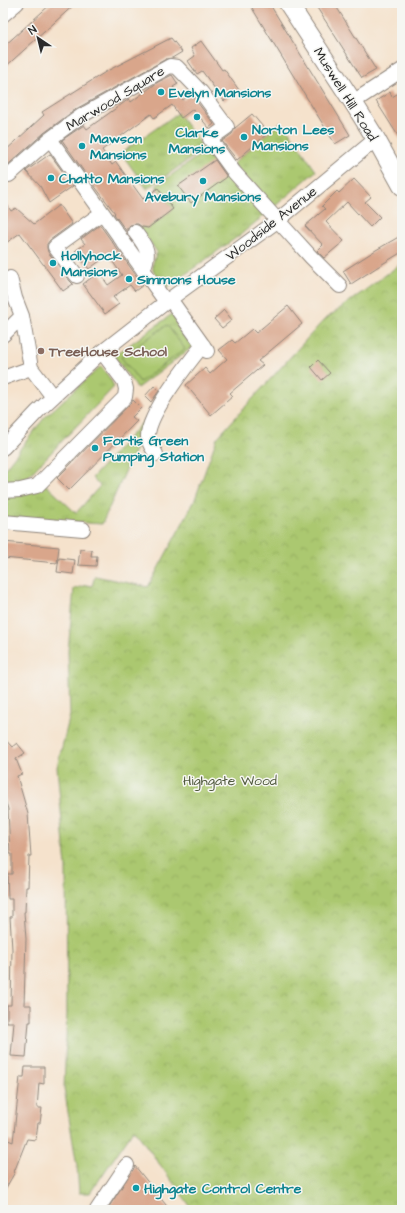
<svg xmlns="http://www.w3.org/2000/svg" width="405" height="1213" viewBox="0 0 405 1213" font-family="'Architects Daughter',sans-serif">
  <defs>
    <pattern id="grass-tufts" width="24" height="20" patternUnits="userSpaceOnUse"><rect width="24" height="20" fill="#abc86f"/><path d="M3 7l-1-3M5 7V3M7 7l1-3M15 17l-1-3M17 17v-4M19 17l1-3" fill="none" stroke="#93ac60"/></pattern>
    <pattern id="park-crowns" width="20" height="18" patternUnits="userSpaceOnUse"><rect width="20" height="18" fill="#abc86f"/><path d="M2 6a3 3 0 1 1 6 0M12 15a3 3 0 1 1 6 0" fill="none" stroke="#93ac60"/></pattern>
  </defs>
  <rect width="100%" height="100%" fill="#f6f6f2"/>
  <filter id="ink" filterUnits="userSpaceOnUse"><feTurbulence type="fractalNoise" baseFrequency=".025" numOctaves="2"/><feDisplacementMap in="SourceGraphic" scale="8" xChannelSelector="R" yChannelSelector="G"/><feConvolveMatrix kernelMatrix="1 2 1 2 8 2 1 2 1" color-interpolation-filters="sRGB"/></filter>
  <filter id="wash" filterUnits="userSpaceOnUse"><feTurbulence type="fractalNoise" baseFrequency=".012" numOctaves="4" result="noise"/><feDisplacementMap in="SourceGraphic" scale="16" xChannelSelector="R" yChannelSelector="G"/><feGaussianBlur stdDeviation="0.9" result="paint"/><feColorMatrix in="noise" values="0 0 0 0 0 0 0 0 0 0 0 0 0 0 0 0 0 1.4 0 .05"/><feComposite in="paint" operator="in"/></filter>
  <g filter="url(#wash)">
    <rect width="100%" height="100%" fill="#f5e2cc"/>
    <path fill="url(#grass-tufts)" stroke="#6b7a4d" d="M178,113L204,149L147,189L121,153Z
      M281,122L288,130L316,171L274,207L233,164Z
      M211,147L267,213L240,235L166,288L153,271V263L157,252L140,228L142,227L148,228L173,209L156,186Z
      M175,312L198,343L137,388L114,356Z
      M101,366L111,380L114,387L17,488L3,487V471L45,417Z
      M161,402L134,452L102,524L3,517V497L46,485L76,513L100,486L92,478Z"/>
    <path fill="url(#park-crowns)" stroke="#6b7a4d" d="M402,263V1210H193L134,1129L90,1193H79L77,1166L64,1088L67,1013L66,867L57,767L70,715L68,651L74,589L86,585L92,586L95,576L148,587L194,502L217,438L323,321Z"/>
    <path fill="#abc86f" stroke="#6b7a4d" d="M167,325L185,349L140,382L121,357Z"/>
    <g id="blocks">
      <path fill="#d9a68b" d="M52,3H76L3,69V47Z
        M249,3H269L350,135L335,144Z
        M314,3H334L376,70L362,78Z
        M171,38L182,52L172,58L166,59L76,109L44,133L3,169V153L44,115L42,112L107,71Z
        M201,41L222,70L224,69L239,90L224,101L202,71L197,74L188,61L195,56L191,48Z
        M172,75L178,84L173,87L183,100L191,94L214,124L209,128L193,109L181,118L172,105L154,118L151,114L102,150L112,165L116,162L143,199L158,188L173,209L148,228L142,227L138,224H134L130,225L127,228V232L114,214L115,213L87,176L62,140L84,125L87,129L129,99L131,102L158,82Z
        M402,91V142L376,101L390,92L392,97Z
        M252,114L268,133L237,160L222,141L232,134L235,128Z
        M50,154L73,186L49,203L40,186L26,171Z
        M215,160L227,177L191,203L178,186Z
        M354,179L371,197L365,202L380,217L370,227L347,202L326,222L344,241L324,258L317,251L323,245L305,226L325,209L322,206L337,191L339,193Z
        M3,199L11,211L16,208L34,224L59,205L72,224L50,240L47,244V248L48,252L70,281L73,284L63,291L20,233L6,243L3,239Z
        M100,225L143,285L135,291L130,285L113,297L119,304L105,314L83,284L99,272L108,285L122,275L108,255L89,269L75,251L85,244L81,239Z
        M402,235V252L379,266L351,284L343,271L376,250Z
        M288,306L302,324L258,361L263,365L230,393L233,396L211,415L186,385L205,368L210,374L227,359L219,350L232,340L235,343L252,329L256,333Z
        M224,310L232,320L222,328L214,319Z
        M318,360L330,373L322,380L311,367Z
        M154,386L159,391L151,402L145,396Z
        M133,400L141,408L132,417L137,421L69,490L57,478L131,403Z
        M3,542L59,547L57,563L3,558Z
        M80,549L92,550L91,556H97L96,566L78,565Z
        M59,558L75,560L73,574L57,572Z
        M3,737L12,747L17,743L25,753L16,759L22,774L17,776L28,814L31,856H29L28,887H26L25,912H24L26,939L24,1005H31V1022H29L26,1057L11,1056L14,1022H7V1005H11L12,949L10,917H12V899H8L7,874H12V854H10L8,809L3,793Z
        M25,1067H44V1084L39,1083L37,1108H42L40,1123H38L36,1140L27,1139L14,1172H15L3,1193V1138L13,1142L20,1077H24Z
        M135,1166L170,1210H107Z"/>
    </g>
  </g>
  <g filter="url(#ink)">
    <use href="#blocks" fill-opacity="0" stroke="#90867c" stroke-width="1"/>
    <g fill="none" stroke-linecap="round" stroke-linejoin="round">
      <defs>
        <path id="minor" d="M3,15L17,3
          M353,102L402,70
          M9,175L50,139
          M135,232C146,247 151,251 143,270
          M77,276L55,247L102,213
          M170,299L207,351
          M166,302L50,139L81,116L170,66L177,67L201,92L227,127L210,139L234,172L270,212L311,257L340,286
          M22,316L31,368
          M3,335L22,316L15,298L10,278
          M3,378L31,368L53,397
          M3,448L38,411L97,356L170,299L277,221L376,139
          M156,454C153,449 148,443 148,437C147,415 189,362 203,345
          M3,491L20,490L37,486L125,397L126,389L124,381L102,352
          M3,522L83,529
          M97,1210L127,1165"/>
        <path id="major" d="M288,3L353,102L376,139L402,186"/>
      </defs>
      <use href="#minor" stroke="#90867c" stroke-width="16"/>
      <use href="#major" stroke="#90867c" stroke-width="20"/>
      <use href="#minor" stroke="#fff" stroke-width="14"/>
      <use href="#major" stroke="#fff" stroke-width="18"/>
    </g>
  </g>
  <g fill="#0f9aa8" stroke="#f6f6f2" stroke-width="1.5">
    <circle cx="161" cy="92" r="4"/>
    <circle cx="197" cy="117" r="4"/>
    <circle cx="244" cy="137" r="4"/>
    <circle cx="82" cy="146" r="4"/>
    <circle cx="51" cy="178" r="4"/>
    <circle cx="203" cy="181" r="4"/>
    <circle cx="53" cy="263" r="4"/>
    <circle cx="129" cy="279" r="4"/>
    <circle cx="95" cy="448" r="4"/>
    <circle cx="136" cy="1188" r="4"/>
  </g>
  <circle fill="#8d6e63" stroke="#f6f6f2" stroke-width="1.5" cx="41" cy="351" r="4"/>
  <g text-anchor="middle" stroke-width="3" stroke-linejoin="round" paint-order="stroke">
    <g font-size="14" font-weight="bold" fill="#0d838f" stroke="#f6f6f2" text-anchor="start">
      <text x="169" y="97">Evelyn Mansions</text>
      <text x="252" y="134">Norton Lees<tspan x="252" dy="16">Mansions</tspan></text>
      <text x="197" y="137" text-anchor="middle">Clarke<tspan x="197" dy="16">Mansions</tspan></text>
      <text x="90" y="143">Mawson<tspan x="90" dy="16">Mansions</tspan></text>
      <text x="59" y="183">Chatto Mansions</text>
      <text x="203" y="201" text-anchor="middle">Avebury Mansions</text>
      <text x="61" y="260">Hollyhock<tspan x="61" dy="16">Mansions</tspan></text>
      <text x="137" y="284">Simmons House</text>
      <text x="103" y="445">Fortis Green<tspan x="103" dy="16">Pumping Station</tspan></text>
      <text x="144" y="1193">Highgate Control Centre</text>
    </g>
    <g font-size="14" fill="#2b2b2b" stroke="#f6f6f2">
      <text transform="translate(346 94) rotate(58)" y="5">Muswell Hill Road</text>
      <text transform="translate(115 98) rotate(-31)" y="5">Marwood Square</text>
      <text transform="translate(271 223) rotate(-38)" y="5">Woodside Avenue</text>
    </g>
    <g font-size="14" font-weight="bold" fill="#785e54" stroke="#f6f6f2" text-anchor="start">
      <text x="49" y="356">TreeHouse School</text>
    </g>
    <g font-size="14" fill="#515a3f" stroke="#f6f6f2">
      <text x="230" y="785">Highgate Wood</text>
    </g>
  </g>
  <rect width="405" height="1213" fill="none" stroke="#f6f6f2" stroke-width="16"/>
  <g transform="translate(38 38) rotate(325)" stroke="#f6f6f2" stroke-width="3" paint-order="stroke">
  <path d="M0-3L7 15L0 10L-7 15Z" fill="#2b2b2b"/>
  <text y="-6" font-size="11" font-weight="bold" text-anchor="middle" fill="#2b2b2b">N</text>
  </g>
</svg>
